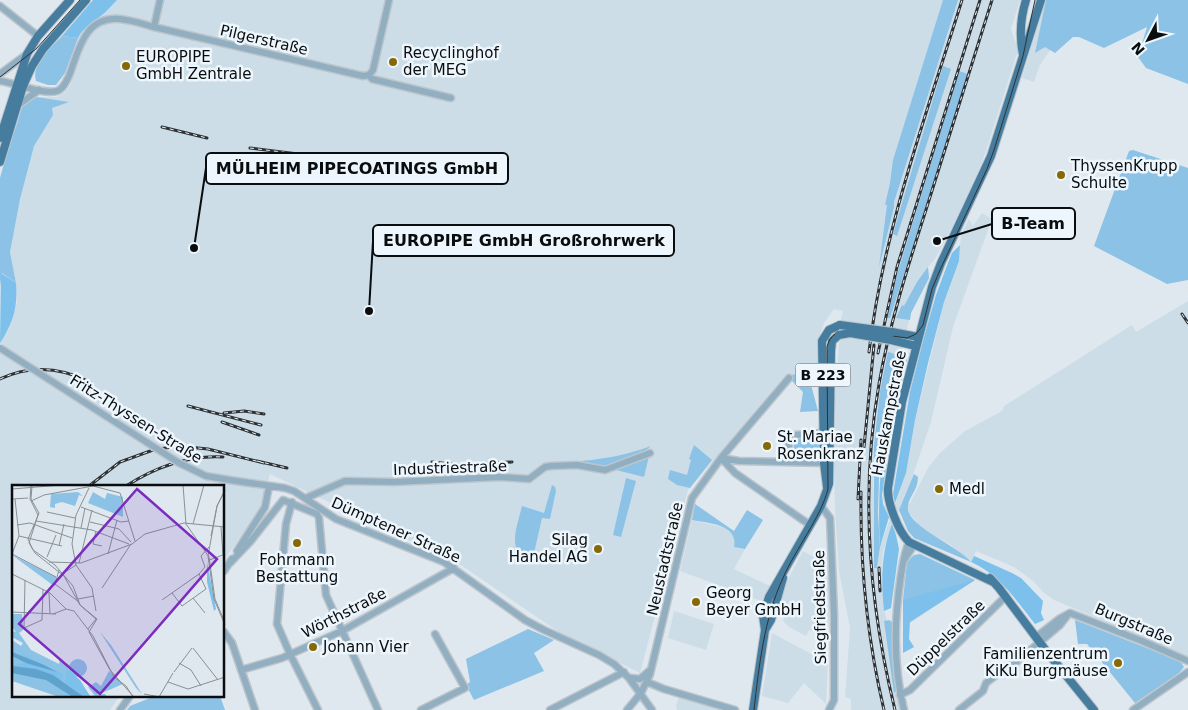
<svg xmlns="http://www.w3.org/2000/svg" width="1188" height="710" viewBox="0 0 1188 710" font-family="'DejaVu Sans',sans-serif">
  <rect width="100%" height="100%" fill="#dfe8ef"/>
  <path fill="#ccdde8" d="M93,0H1020L1011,29L1018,50L987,148L980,167L953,225L935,259L928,267L929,278L927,283L911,313L888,406L882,447L873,479L877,568L880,547L906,473L915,420L944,302L959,261L961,235L969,219L973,226L982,213L992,219L953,327L931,422L905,499L892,524L883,552L882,569L884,611L887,620L896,691L901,710H851V699L845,697L850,628L839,571L835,509L833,428L841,319L843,311L834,309L824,323L819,338L817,366L802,374L785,375L688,490L640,673L560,633L461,565L270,474L259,511L224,560V486H14V696H120L110,710H0V343L11,324L17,302L16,283L10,252L26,103L36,97H57L65,92L70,86L87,40L101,16L88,5Z
    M1046,0H1096L1055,43L1040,65L1034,82L1022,78Z
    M1188,301V656L1054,600L1043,592L1033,581L1014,567L976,551L971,562L948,543L930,534L920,526L909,513L908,507L928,468L940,453L965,431L1002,411L1004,406L1132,325L1136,332Z
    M692,520L726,528L732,532L736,540L734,547L745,549L734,569L770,586L764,602L680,571Z
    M803,551L829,566V625L825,638L809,630L806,636L789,627L783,621L784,617L775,614L787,581Z
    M674,611L714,624L706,650L668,638Z
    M772,633L828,663L826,704L804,683L788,703L762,696Z
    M679,697L723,710H677L676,706Z"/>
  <path fill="#8bc2e6" d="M943,0H958L894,202V207L879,267L887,205H885L890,183L893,160Z
    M1046,0H1188V84L1146,68L1138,57L1147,27L1104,48L1079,37H1073L1055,53L1045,47L1035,53Z
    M62,36L78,38L65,73L56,85H48L36,81C31,64 51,47 62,36Z
    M943,66L951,69L897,236L893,234L900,210Z
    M959,71L968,74L890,318H887L897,275Z
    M36,97L69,102L52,108L53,115L34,146L20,199L10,252L16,283L2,273L0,286V178L11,138L16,127L22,107Z
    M1133,150L1188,168V280L1167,284L1094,246L1129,151Z
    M928,267L929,278L911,313L910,320L896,318L902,305L904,306L917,282Z
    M888,352L899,355L888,406L879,479L878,512L880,547L877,568H874V446L880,391Z
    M802,374L810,381L818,411L800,412L803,392L786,375Z
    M818,438L819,439V459L794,458V439Z
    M694,445L712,460L690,488L677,485L668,479L670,470L687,475L691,460L689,459Z
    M651,446C641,455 615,466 600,466C592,466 582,463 573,462C602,459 624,456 651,446Z
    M649,456L644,477L612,469Z
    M914,474L918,477C918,491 909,495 908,507C905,525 960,547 971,562L914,538L908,531L899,510Z
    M626,478L636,481L621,537L613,535Z
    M552,485L555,487L556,491L550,519L542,518L532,562C505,553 517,527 522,506L544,513Z
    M695,504L734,531L747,510L763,520L745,549L734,547C739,524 707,523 692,520Z
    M920,554L975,580L903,627V600L907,562L914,555Z
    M889,620L892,622L896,691L894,693L884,621Z
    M1075,620L1180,661L1184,667L1179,673L1135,703L1087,644H1078Z
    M528,629L554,640L534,653L544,671L474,700L466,685L470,682L466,659Z
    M155,696H220L225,710H127L130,706Z"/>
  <path fill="#7cc0eb" d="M93,0H117C112,5 108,10 102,15C92,24 85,25 78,38L62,36Z
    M960,245L959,261L944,302L928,363L915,420L906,473L895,503L893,494L910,392L924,337L936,295L946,268L952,253Z
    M1,273L16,283C18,308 13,323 0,343Z
    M899,355L907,359L896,403L882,495L883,504L889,517L880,547C876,479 885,421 899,355Z
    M892,524L896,535L899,549L891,608L884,611C881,581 881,553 892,524Z
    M974,556L1012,573L1021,578L1043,601L1041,613L1044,620L1035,624C1016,600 999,574 971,562Z
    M975,580L910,621L909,639L914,647L903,653V600Z"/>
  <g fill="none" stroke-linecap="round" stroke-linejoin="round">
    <defs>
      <path id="minor" d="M0,6L38,36
        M154,27L363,76L369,75L372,79L451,98
        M0,74L27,54
        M369,75L373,70L389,0
        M0,81C15,83 43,95 57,91C63,89 66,82 69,76C79,50 84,16 120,19C131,20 143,24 154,27L160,0
        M18,105L39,90
        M721,458L735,473L810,525
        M721,458L739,461L824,463
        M789,462V438L795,435L824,433
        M236,481L285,488L294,491L336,519L444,562L525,620L544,630L599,655L614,664L629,678L652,710
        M306,498L345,481L394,482L500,477L529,479L545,467L551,466L577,465L605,470L650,453
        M292,502L286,524L277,624L290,654L318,710
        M821,506L830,518L834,614V700L829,710
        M237,551L265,507L269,486
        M904,560L914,545
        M230,563L250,542L283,500L317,514L319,518L326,595L378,710
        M224,571L232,559
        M224,632L232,643L255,710
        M1036,637L1059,619L1070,613L1142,641L1188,661
        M241,670L282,658L342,631L454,568
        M631,678L640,679L649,671
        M647,682L664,689L735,710
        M900,695L910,690L1006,596
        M120,710L130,696
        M421,710L465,688L435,634
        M550,710L624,672
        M627,710L641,693L650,674L692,498L721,458L789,378
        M904,710C893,666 894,620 901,575C903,563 904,553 909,542
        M959,710L983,691L986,683L1008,666L1014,664L1060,625L1067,616
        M1133,710L1188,672"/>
      <path id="major" d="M1023,55C1019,35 1020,19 1026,0
        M0,138L27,54L38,36L70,0
        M0,162L23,86L32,66L43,49L86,0
        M892,332L918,337
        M891,340L916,346
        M827,487L824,463L822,341L829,330L840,325
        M990,578L999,588L1047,652L1094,710
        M993,582L909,542C898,531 887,502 888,488L902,402L932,287L941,263L991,156L1041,0
        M765,630L771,620L783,578
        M753,710L765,630L763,616L769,597L821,506L829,484L831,351L832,341L839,335"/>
    </defs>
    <use href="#minor" stroke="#bdc5cb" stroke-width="9"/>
    <use href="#major" stroke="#bdc5cb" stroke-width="10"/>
    <use href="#minor" stroke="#92aec1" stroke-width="6"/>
    <use href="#major" stroke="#467d9f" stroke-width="8"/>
    <path stroke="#2e3235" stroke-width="1" d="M0,77L36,49L80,0
      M754,710C759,666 764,619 783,578C795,550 821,517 828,489L827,347C830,335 838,330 850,330L907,338L916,334L923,325L932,289L940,270L987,169L994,150L1023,56L1035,0"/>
    <defs>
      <path id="rail" d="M162,127L207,138
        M250,148L298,154
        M1182,314L1188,323
        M869,352C883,231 926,116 962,0
        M878,353L897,267L980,0
        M0,379C30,365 60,367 90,382
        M188,406L261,425
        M224,413L244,411L264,414
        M222,422L259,435
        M864,447L874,345
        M257,461L287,468
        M432,462L460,465L512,462
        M89,486L120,462L153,450L178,446L208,449L264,463
        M126,486C156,467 187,455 223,457
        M861,492C860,566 867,638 884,710
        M858,499L861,440
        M879,568L880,591
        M895,710C869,604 860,493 879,384C889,326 907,269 925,213C947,142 970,71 992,0"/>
    </defs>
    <use href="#rail" stroke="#2e3235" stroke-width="3"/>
    <use href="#rail" stroke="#ecf6fc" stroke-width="1" stroke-dasharray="4" stroke-linecap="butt"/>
    <defs>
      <path id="minor-bridge" d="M0,348L179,463L206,476L236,481"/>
      <path id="major-bridge" d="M840,325L892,332
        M839,335L850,333L891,340"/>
    </defs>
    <use href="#minor-bridge" stroke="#bdc5cb" stroke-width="9" stroke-linecap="butt"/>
    <use href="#major-bridge" stroke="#bdc5cb" stroke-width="10" stroke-linecap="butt"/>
    <use href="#minor-bridge" stroke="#92aec1" stroke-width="6"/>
    <use href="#major-bridge" stroke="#467d9f" stroke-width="8"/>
  </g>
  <g fill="#866904" stroke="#ecf6fc" stroke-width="2">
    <circle cx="393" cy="62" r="5"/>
    <circle cx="126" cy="66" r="5"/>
    <circle cx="1061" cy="175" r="5"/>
    <circle cx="767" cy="446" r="5"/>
    <circle cx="939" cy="489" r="5"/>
    <circle cx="297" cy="543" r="5"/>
    <circle cx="598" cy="549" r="5"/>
    <circle cx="696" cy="602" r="5"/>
    <circle cx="313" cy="647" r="5"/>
    <circle cx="1118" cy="663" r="5"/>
  </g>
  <g text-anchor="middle" stroke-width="5" stroke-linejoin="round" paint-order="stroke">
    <rect fill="#ecf6fc" stroke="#4e5356" stroke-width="1" x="795.5" y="363.5" width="55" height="23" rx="4"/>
    <g font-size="14" font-weight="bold" fill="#0a0d0f">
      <text x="823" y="380">B 223</text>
    </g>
    <g font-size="15" fill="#0a0d0f" stroke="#ecf6fc">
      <text transform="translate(264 40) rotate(13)" y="5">Pilgerstraße</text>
      <text transform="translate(889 413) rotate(-79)" y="5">Hauskampstraße</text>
      <text transform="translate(136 419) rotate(32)" y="5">Fritz-Thyssen-Straße</text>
      <text transform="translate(450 468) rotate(-2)" y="5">Industriestraße</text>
      <text transform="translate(396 530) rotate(24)" y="5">Dümptener Straße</text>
      <text transform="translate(665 559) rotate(-77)" y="5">Neustadtstraße</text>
      <text transform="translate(820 607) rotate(-91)" y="5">Siegfriedstraße</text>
      <text transform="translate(344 613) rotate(-27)" y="5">Wörthstraße</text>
      <text transform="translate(1134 624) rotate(23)" y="5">Burgstraße</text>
      <text transform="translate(946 638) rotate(-44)" y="5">Düppelstraße</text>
    </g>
    <g font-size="15" fill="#0a0d0f" stroke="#ecf6fc" text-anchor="start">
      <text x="403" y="58">Recyclinghof<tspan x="403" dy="17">der MEG</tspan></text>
      <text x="136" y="62">EUROPIPE<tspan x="136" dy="17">GmbH Zentrale</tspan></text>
      <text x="1071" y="171">ThyssenKrupp<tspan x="1071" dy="17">Schulte</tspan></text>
      <text x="777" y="442">St. Mariae<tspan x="777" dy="17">Rosenkranz</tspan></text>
      <text x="949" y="494">Medl</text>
      <text x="588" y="545" text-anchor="end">Silag<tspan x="588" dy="17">Handel AG</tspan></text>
      <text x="297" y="565" text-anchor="middle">Fohrmann<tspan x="297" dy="17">Bestattung</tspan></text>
      <text x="706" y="598">Georg<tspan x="706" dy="17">Beyer GmbH</tspan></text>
      <text x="323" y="652">Johann Vier</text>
      <text x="1108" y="659" text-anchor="end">Familienzentrum<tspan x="1108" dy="17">KiKu Burgmäuse</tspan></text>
    </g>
  </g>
  <g transform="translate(12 485)">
    <rect width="212" height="212" fill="#dfe8ef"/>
    <path d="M66,7L71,11L67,10L63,21L50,17L43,19V23L38,22L39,9ZM81,7L93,14L95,8L111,12V32L76,18ZM0,70L44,92V100L42,101ZM0,129H10L11,145L7,148L19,165L47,179L48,173L79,212H47L0,196V155L9,161L11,158L0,152V146L4,147L0,142ZM88,147L99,160L130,209L124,203ZM57 183a9 9 0 1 1 18 0a9 9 0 1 1-18 0ZM97,186L111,199L83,211L76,202L84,197L89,201Z" fill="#8bc2e6"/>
    <path d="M195,77L204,124L202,126L195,97ZM8,169L14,171L51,189L50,195L24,184L0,181L17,177L45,188ZM55,184L68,195L78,211L93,209L95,212H72L53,197Z" fill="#7cc0eb"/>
    <path d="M0,167L32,180L45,187L14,178L0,171ZM0,181L24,184L41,190L72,212H61L34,195L0,188Z" fill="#5fa2cc"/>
    <path fill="none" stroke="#8a9095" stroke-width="1" d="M19,0L18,14L26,30L17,58L23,68L52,91L68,120L85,134L77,147L98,185L122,212M171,0L174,39L197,72L203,114L213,138M20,1L19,14L27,28L21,43M77,3L64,30L60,59L64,80L80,103L84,126M0,4L49,0M213,5L205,21L196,71L202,114L213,140M0,14L16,13M3,14L7,51L50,61M19,16L32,10L81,1L108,8L123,56M69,22L109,37L117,36M35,27L63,33M24,36L80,45L117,59M78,37L107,44L119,57M181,39L192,0M5,40L18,38L60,53M22,40L16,54L21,65L43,80L61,101L68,120L84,134L76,144M69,43L73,23M84,46L81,59L90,61M7,51L0,69L44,92M199,51L205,21L213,5M47,61L52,39M96,69L105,35M35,72L44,50M197,75L211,70L209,42M37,77L69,78L120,59L133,49L172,38L213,42M67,78L80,25M47,85L43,99L67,117M0,89L38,108L54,124M50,89L64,80M13,95L12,143L30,135M90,103L119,59M37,108L38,129M160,108L170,121L194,104L187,89L193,82L189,71L197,62M181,113L193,128M66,114L82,111M150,115L187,89M0,127L44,129M41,129L54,124L62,126L81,151L102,192L114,201L121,212M30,135L31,104M181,163L206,195M167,178L179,185L189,201M162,187L180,163M156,197L176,204L213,192M132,209L148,212M147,212L161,188"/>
    <path fill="#7b2cbf" fill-opacity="0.15" stroke="#7b2cbf" stroke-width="2.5" d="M125,4L205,74L88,209L7,139Z"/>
    <rect width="212" height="212" fill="none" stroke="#0a0d0f" stroke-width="2.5"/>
  </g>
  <path fill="none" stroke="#0a0d0f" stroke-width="2" d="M194 248L206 168M937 241L992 224M369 311L373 241"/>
  <g fill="#0a0d0f" stroke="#ecf6fc" stroke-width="2">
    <circle cx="194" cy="248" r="5"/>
    <circle cx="937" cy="241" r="5"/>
    <circle cx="369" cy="311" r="5"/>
  </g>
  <g fill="#ecf6fc" stroke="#0a0d0f" stroke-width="2">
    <rect x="206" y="153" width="302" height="31" rx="5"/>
    <rect x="992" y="208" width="83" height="31" rx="5"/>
    <rect x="373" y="225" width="301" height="31" rx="5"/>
  </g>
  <g font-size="16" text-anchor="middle" font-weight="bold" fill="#0a0d0f">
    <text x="357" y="174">MÜLHEIM PIPECOATINGS GmbH</text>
    <text x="1033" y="229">B-Team</text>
    <text x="524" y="246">EUROPIPE GmbH Großrohrwerk</text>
  </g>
  <g transform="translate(1148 40) rotate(229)" stroke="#ecf6fc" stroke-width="4" paint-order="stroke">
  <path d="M0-4L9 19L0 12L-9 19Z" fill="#0a0d0f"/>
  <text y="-8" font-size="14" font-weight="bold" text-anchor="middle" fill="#0a0d0f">N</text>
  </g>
</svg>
